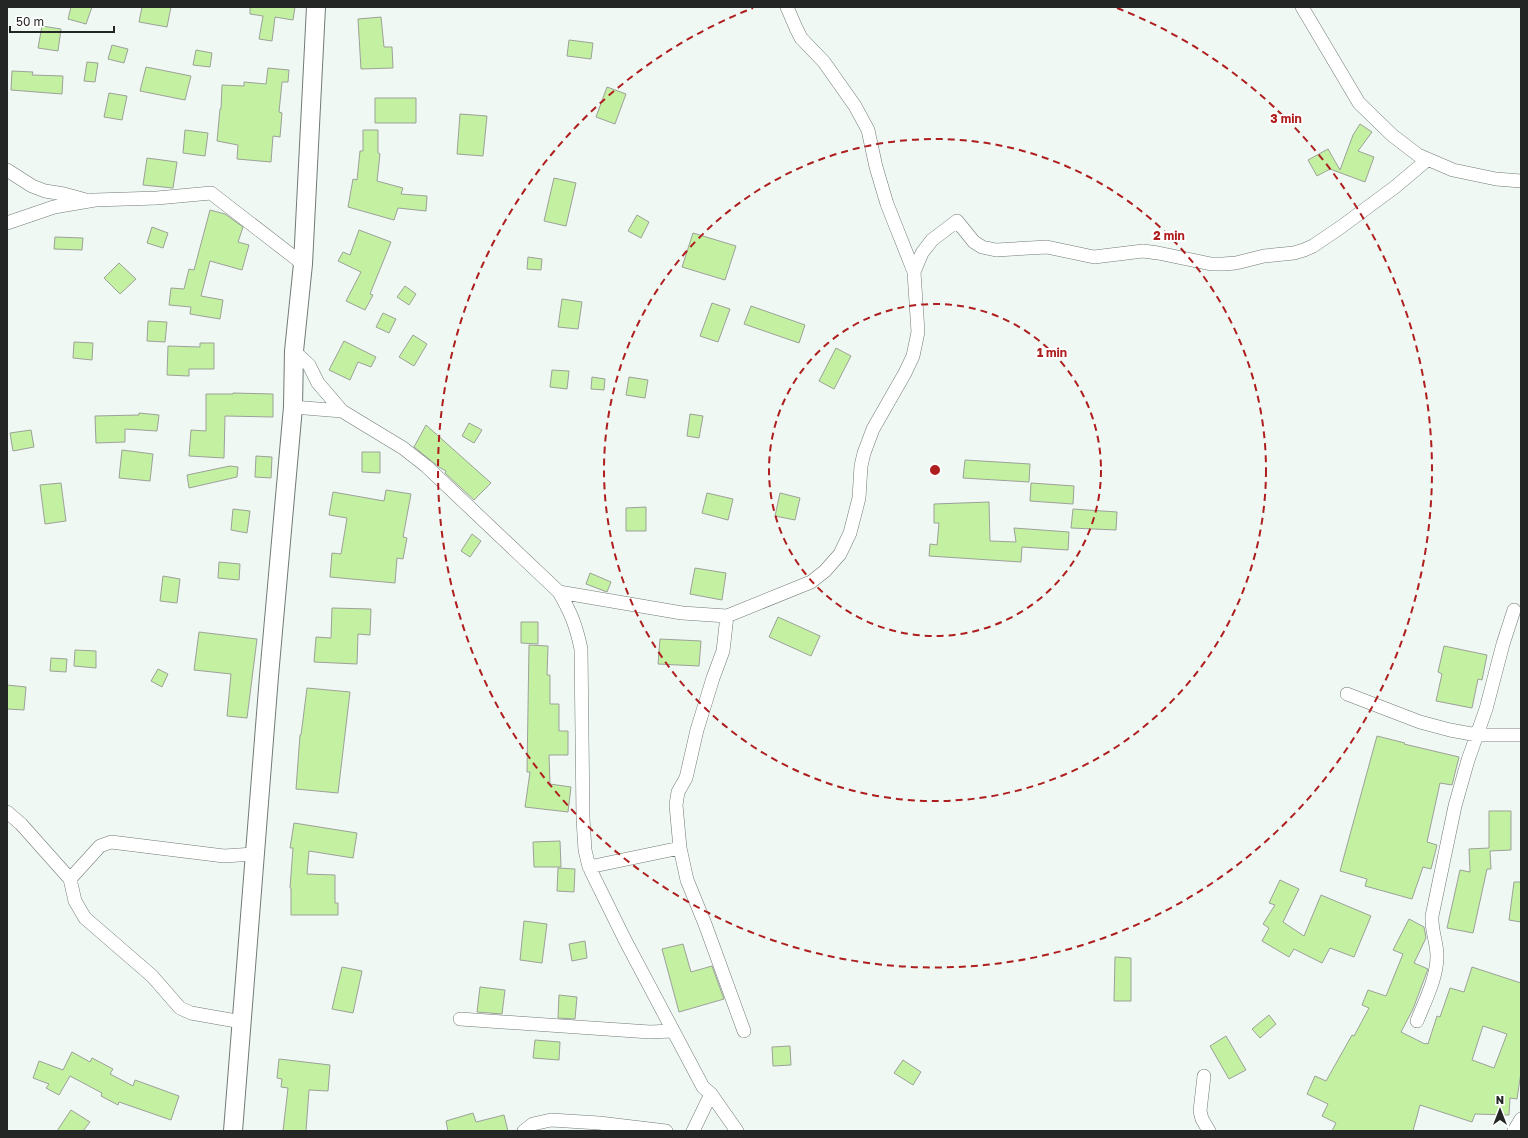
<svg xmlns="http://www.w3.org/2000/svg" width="1528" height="1138" viewBox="0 0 1528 1138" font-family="'Golos Text',sans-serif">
  <rect width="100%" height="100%" fill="#eff8f2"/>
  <path fill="#c3f0a1" stroke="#9da19a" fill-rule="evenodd" d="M71,7H92L86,24L68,19Z
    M142,7H171L167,27L139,22Z
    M250,7H295L293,20L275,17L272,41L259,39L263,16L250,14Z
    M381,17L384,47H392L393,68L361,69L358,19Z
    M42,26L61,29L58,51L38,48Z
    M569,40L593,43L591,59L567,56Z
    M112,45L128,49L124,63L108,59Z
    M196,50L212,53L210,67L193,65Z
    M87,62L98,63L95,82L84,81Z
    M146,67L191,76L185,100L140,91Z
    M268,68L289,70L288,82H282L279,112L282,113L280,137L273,136L271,162L237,159L238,145L217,141L220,109H221L222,85L244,86V82L266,84Z
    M12,71L33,72L32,75L63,76L62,94L11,90Z
    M607,87L626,94L615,124L596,117Z
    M109,93L127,96L122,120L104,117Z
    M375,98H416V123H375Z
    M460,114L487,116L483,156L457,154Z
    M1360,124L1372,132L1358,151L1374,157L1365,182L1330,169L1317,176L1308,160L1328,149L1340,170L1353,135Z
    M185,130L208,133L205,156L183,153Z
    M363,130H378V153L380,154L377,181L403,188L401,194L427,196L426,211L398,208L394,220L348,207L353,179L357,180L360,151H363Z
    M147,158L177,162L173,188L143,185Z
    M554,178L576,183L566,226L544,221Z
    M210,210L225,214L243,227L238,242L249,245L242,270L210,261L201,296L223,300L220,319L190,314L191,307L169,305L171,288L184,289L189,269L194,270Z
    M637,215L649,222L641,238L628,231Z
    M152,227L168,233L163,248L147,243Z
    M359,230L391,242L370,294L373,295L365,310L346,301L361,272L338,261L343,252L350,255Z
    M693,233L736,246L725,280L682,267Z
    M55,237L83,238L82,250L54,249Z
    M528,257L542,259L541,270L527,269Z
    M119,263L136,279L120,294L104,278Z
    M405,286L416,294L409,305L397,297Z
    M562,299L582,302L578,329L558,327Z
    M712,303L730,309L718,342L700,336Z
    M751,306L805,325L799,343L744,324Z
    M383,313L396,319L389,333L376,327Z
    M148,321L167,322L165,342L147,341Z
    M413,335L427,344L414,366L399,357Z
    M344,341L376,357L371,367L358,362L350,380L329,370Z
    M74,342L93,343L92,360L73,358Z
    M200,343H214V369H189V376L167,375L168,346L200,347Z
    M836,348L851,356L834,389L819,381Z
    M552,370L569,371L567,389L550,387Z
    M592,377L605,379L604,390L591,389Z
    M629,377L648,380L645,398L626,395Z
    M233,393L273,394V417L225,416L224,458L189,456L191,430L206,431V394H233Z
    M139,413L159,415L157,431L125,429V442L96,443L95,416L139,415Z
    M690,414L703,416L699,438L687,436Z
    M469,423L482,430L474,443L462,436Z
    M426,425L491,483L474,500L445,473L446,471L439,467L414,447Z
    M31,430L34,447L13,451L10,433Z
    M122,450L153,454L150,481L119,478Z
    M362,452H380V473L362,472Z
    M256,456L272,457L271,478L255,477Z
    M965,460L1030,464L1029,482L963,478Z
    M230,466L238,467L237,477L189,488L187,475Z
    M61,483L66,521L45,524L40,485Z
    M1031,483L1074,486L1073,504L1030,501Z
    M386,490L411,494L403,537L407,538L403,559L397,558L395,583L330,577L332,553L341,554L347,518L329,515L333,492L384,501Z
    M707,493L733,499L728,520L702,513Z
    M780,493L800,498L795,520L775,516Z
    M989,502L990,541L1016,542L1014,528L1069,532L1068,550L1022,547L1021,562L929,556L930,544L937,545L939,523H934V504Z
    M646,507V531H626V508Z
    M233,509L250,511L247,533L231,530Z
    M1073,509L1117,512L1116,530L1071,528Z
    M472,534L481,541L470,557L461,551Z
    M219,562L240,564L239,580L218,578Z
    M695,568L726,573L722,600L690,594Z
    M590,573L611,582L607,592L586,584Z
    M163,576L180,579L177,603L160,601Z
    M332,608L371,609L370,635L358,634L357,664L314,662L316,637L331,638Z
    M778,617L820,636L811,656L769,637Z
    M521,622H538V644L521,643Z
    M199,632L257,639L247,718L227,716L231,674L194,670Z
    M660,639L701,641L699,666L658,664Z
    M529,645L548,646L547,675H550V704H559V731H568V755H549L550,784L571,787L568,812L525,807L530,772H527Z
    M1444,646L1487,655L1482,680L1478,679L1472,708L1436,701L1442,674L1438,672Z
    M75,650L96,651V668L74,666Z
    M51,658L67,659L66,672L50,671Z
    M158,669L168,674L162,687L151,681Z
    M7,685L26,687L24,710L7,709Z
    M307,688L350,692L338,793L296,789L300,735H301Z
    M1377,736L1405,743L1404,744L1459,757L1452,785L1440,783L1427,842L1437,845L1431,869L1423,867L1412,899L1365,886L1367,879L1340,871Z
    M1489,811H1511V850L1490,851L1491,869H1487L1473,933L1447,928L1460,870L1470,872L1469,849L1489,848Z
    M294,823L357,833L353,858L309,851L307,874L335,875V903H338V915H291V888H290L293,848H290Z
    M560,841L561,867H534L533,842Z
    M558,868L575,869L574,892L557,891Z
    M1280,880L1299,889L1283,922L1304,936L1321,895L1371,916L1354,957L1330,948L1322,963L1294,949L1289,957L1262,941L1269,928L1263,924L1275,905L1269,903Z
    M1514,882H1521V922L1509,920Z
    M1409,919L1424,927L1426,938L1414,963L1428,969L1413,1009L1401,1032L1425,1044L1426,1043L1428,1044L1437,1016L1440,1017L1450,988L1464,992L1472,967L1521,983V1072L1517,1099L1510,1098L1509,1115L1475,1114L1472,1122L1420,1105L1413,1131H1332L1336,1123L1322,1116L1328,1104L1307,1094L1315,1076L1326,1081L1352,1035L1354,1036L1369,1008L1362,1005L1368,990L1386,996L1403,954L1393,950ZM1483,1026L1507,1034L1494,1068L1472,1060Z
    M524,921L547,924L542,963L520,960Z
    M585,941L587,958L572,961L569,944Z
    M683,944L691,972L712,966L724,999L679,1012L662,949Z
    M1115,957L1131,958V1001H1114Z
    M342,967L362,971L353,1013L332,1009Z
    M480,987L505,990L502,1014L477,1012Z
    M559,995L577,997L575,1019L558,1018Z
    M1269,1015L1276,1024L1260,1038L1252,1029Z
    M1226,1036L1246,1070L1229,1079L1210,1046Z
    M535,1040L560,1042L559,1060L533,1058Z
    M790,1046L791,1065L773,1066L772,1047Z
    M72,1052L90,1062L92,1058L113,1069L110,1074L133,1086L135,1080L179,1096L171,1120L119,1102L118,1105L101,1096L102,1093L70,1076L59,1095L46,1088L49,1084L33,1078L39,1061L63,1070Z
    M279,1059L330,1065L328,1091L309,1090L306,1131H283L288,1088L281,1087L282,1079L277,1078Z
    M903,1060L921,1072L913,1085L894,1073Z
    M71,1110L90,1122L83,1131H57Z
    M473,1113L476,1122L504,1115L508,1131H448L446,1121Z"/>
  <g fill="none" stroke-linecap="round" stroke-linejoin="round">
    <defs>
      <path id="street" d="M787,7L796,28L801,38L824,62L855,106L868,130L876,167L887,204L914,272
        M1302,7L1359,103L1392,135L1418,155L1453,170L1496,179L1521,181
        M7,170L32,186L45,191L64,194L86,200
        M7,223L54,207L95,200L157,198L211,193L303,264
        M294,351L309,365L318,383L342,411L403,448L426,466L559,592C571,613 576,625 581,649L583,819L585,850L589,867L625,940L703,1087L711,1094L737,1131
        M293,407L342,411
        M559,592L682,613L727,616L811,582L825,571L840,554L850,533L859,498L861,466L864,453L873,429L905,373L913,356L918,332L914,272L922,253L932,240L957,221L974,242L982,247L996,250L1047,247L1094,257L1143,251L1158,253L1211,264H1223L1236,263L1264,256L1294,253L1304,250L1313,246L1341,227L1395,187L1427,160
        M727,616L723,651L713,678L697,730L686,778L678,792L676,805L680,848L687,880L705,924L744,1031
        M1347,694L1420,722L1450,730L1477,735H1521
        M7,812L21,824L70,879L75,901L85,918L152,976L180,1008L191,1013L242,1022
        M589,867L680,848
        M70,879L100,846L111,842L224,856L254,854
        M460,1019L650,1032L673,1031
        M1417,1021C1425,1001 1437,978 1437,956C1437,942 1431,930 1432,916L1455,806L1468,760L1486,709L1503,644L1514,610
        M1204,1076L1200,1111L1202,1119L1209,1131
        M524,1131L533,1124L551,1120L599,1123L666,1131
        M693,1131L711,1094
        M1514,1131L1521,1119"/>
      <path id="secondary" d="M233,1131L269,676L293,407L294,351L303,264L316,7"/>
    </defs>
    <use href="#street" stroke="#727a75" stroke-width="14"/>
    <use href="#secondary" stroke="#727a75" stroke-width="20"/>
    <use href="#street" stroke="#fff" stroke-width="13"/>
    <use href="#secondary" stroke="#fff" stroke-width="18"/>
  </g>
  <g fill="none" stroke="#af1e1e" stroke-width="2" stroke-dasharray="7 5">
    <circle cx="935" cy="470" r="166"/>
    <circle cx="935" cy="470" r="331"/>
    <path d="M1117 8A497 497 0 1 1 753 8"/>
  </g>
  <circle cx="935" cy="470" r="6" fill="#af1e1e" stroke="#fff" stroke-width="2"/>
  <g font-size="12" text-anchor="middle" font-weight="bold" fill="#af1e1e" stroke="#fff" stroke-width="4" stroke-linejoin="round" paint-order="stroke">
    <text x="1286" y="123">3 min</text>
    <text x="1169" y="240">2 min</text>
    <text x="1052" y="357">1 min</text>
  </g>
  <rect width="1528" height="1138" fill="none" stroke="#232624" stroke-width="16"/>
  <g transform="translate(1500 1110)" stroke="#ffffff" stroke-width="3" paint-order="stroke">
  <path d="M0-3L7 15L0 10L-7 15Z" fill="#232624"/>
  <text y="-6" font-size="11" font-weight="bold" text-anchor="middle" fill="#232624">N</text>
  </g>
  <path d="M10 26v6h104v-6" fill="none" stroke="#232624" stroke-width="2"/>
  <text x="16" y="26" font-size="12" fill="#232624" stroke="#ffffff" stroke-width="3" paint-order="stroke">50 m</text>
</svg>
